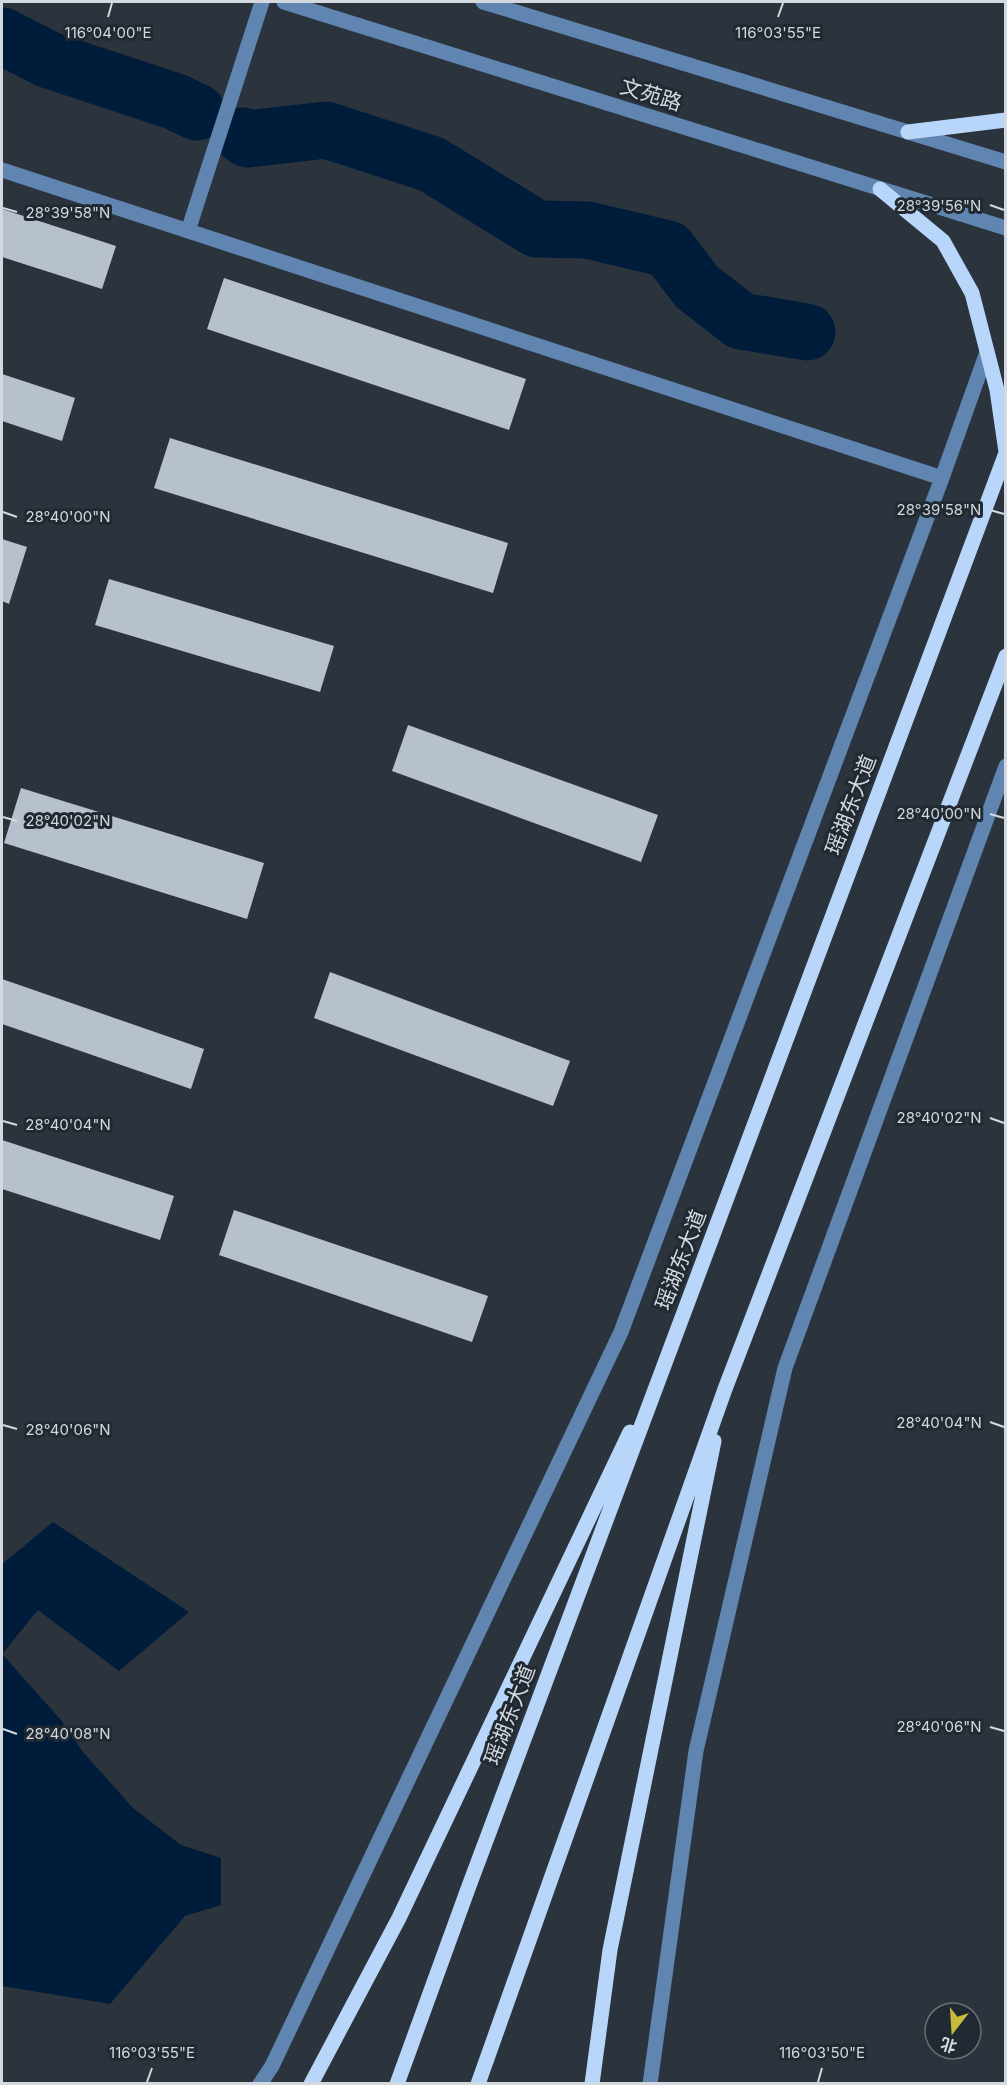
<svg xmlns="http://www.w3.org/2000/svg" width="1007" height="2085" viewBox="0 0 1007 2085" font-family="Inter,'Noto Sans SC',sans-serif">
  <rect width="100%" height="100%" fill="#2b333d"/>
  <path fill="#001c3b" d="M53,1522L189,1612L119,1671L38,1610L2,1654L60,1719L83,1752L133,1808L181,1845L221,1858V1905L185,1916L110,2004L2,1986V1564Z"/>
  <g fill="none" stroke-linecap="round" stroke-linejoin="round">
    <path stroke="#001c3b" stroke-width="57" d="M2,36L49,60L176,102L197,112
      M243,136L248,139L326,130L431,164L537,229L587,230L668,249L697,287L741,321L807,332"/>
  </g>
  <path fill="#b7c1cd" d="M2,209L116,246L102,289L2,257Z
    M224,278L526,379L509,430L207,329Z
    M2,374L75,398L62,441L2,421Z
    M170,438L508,543L493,593L154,488Z
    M2,539L27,547L9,604L2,601Z
    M109,579L334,646L320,692L95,625Z
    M408,725L658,815L641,862L392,771Z
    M21,788L264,863L247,919L4,843Z
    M330,972L570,1061L553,1106L314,1018Z
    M2,979L204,1049L191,1089L2,1024Z
    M2,1140L174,1196L160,1240L2,1189Z
    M234,1210L488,1296L472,1342L219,1255Z"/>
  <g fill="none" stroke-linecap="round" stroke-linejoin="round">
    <path stroke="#6085b1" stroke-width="15" d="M284,2L1006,228
      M483,2L1006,162
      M2,170L942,478
      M188,231L262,2
      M260,2084L272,2066L621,1332L942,478L987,352
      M650,2084L696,1751L785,1368L1006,766"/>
    <path stroke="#b8d6fa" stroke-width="15" d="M908,132L1006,120
      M880,189L943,241L972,293L997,390L1006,452
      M311,2084L399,1918L630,1432
      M397,2084L469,1886L1006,453
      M478,2084L725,1389L1006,656
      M592,2084L610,1950L714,1441"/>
  </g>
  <path fill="none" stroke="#d3d9df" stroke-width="2" d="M108,17L112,3M778,17L783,3M990,205L1004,210M3,208L17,212M990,510L1004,514M3,512L17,517M990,814L1004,818M3,817L17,821M990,1118L1004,1123M3,1121L17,1125M990,1422L1004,1427M3,1425L17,1429M990,1727L1004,1731M3,1729L17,1734M147,2082L152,2068M818,2082L822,2068"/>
  <g text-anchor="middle" stroke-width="6" stroke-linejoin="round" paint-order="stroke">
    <g font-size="21" fill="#d3d9df" stroke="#212932">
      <text transform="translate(651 95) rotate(17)" y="7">文苑路</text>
      <text transform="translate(851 805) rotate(-69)" y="7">瑶湖东大道</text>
      <text transform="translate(681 1260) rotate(-69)" y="7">瑶湖东大道</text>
      <text transform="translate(510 1715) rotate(-69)" y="7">瑶湖东大道</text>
    </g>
  </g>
  <g font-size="15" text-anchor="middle" fill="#d3d9df" stroke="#212932" stroke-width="6" stroke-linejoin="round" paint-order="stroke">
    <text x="108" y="38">116°04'00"E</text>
    <text x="778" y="38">116°03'55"E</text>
    <text x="939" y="211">28°39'56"N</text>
    <text x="68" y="218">28°39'58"N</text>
    <text x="939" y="515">28°39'58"N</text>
    <text x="68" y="522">28°40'00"N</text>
    <text x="939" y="819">28°40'00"N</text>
    <text x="68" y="826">28°40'02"N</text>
    <text x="939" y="1123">28°40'02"N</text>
    <text x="68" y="1130">28°40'04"N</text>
    <text x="939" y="1428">28°40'04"N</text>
    <text x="68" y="1435">28°40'06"N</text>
    <text x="939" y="1732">28°40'06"N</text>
    <text x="68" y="1739">28°40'08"N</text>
    <text x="152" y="2058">116°03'55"E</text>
    <text x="822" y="2058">116°03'50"E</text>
  </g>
  <rect width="1007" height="2085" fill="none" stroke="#d3d9df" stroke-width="6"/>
  <g transform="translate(953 2031) rotate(197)"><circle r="28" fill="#212932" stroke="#686f77" stroke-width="1.5"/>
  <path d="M0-4.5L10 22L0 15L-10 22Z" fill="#c8bb3b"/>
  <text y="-9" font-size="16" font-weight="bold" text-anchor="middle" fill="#d3d9df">北</text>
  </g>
</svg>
